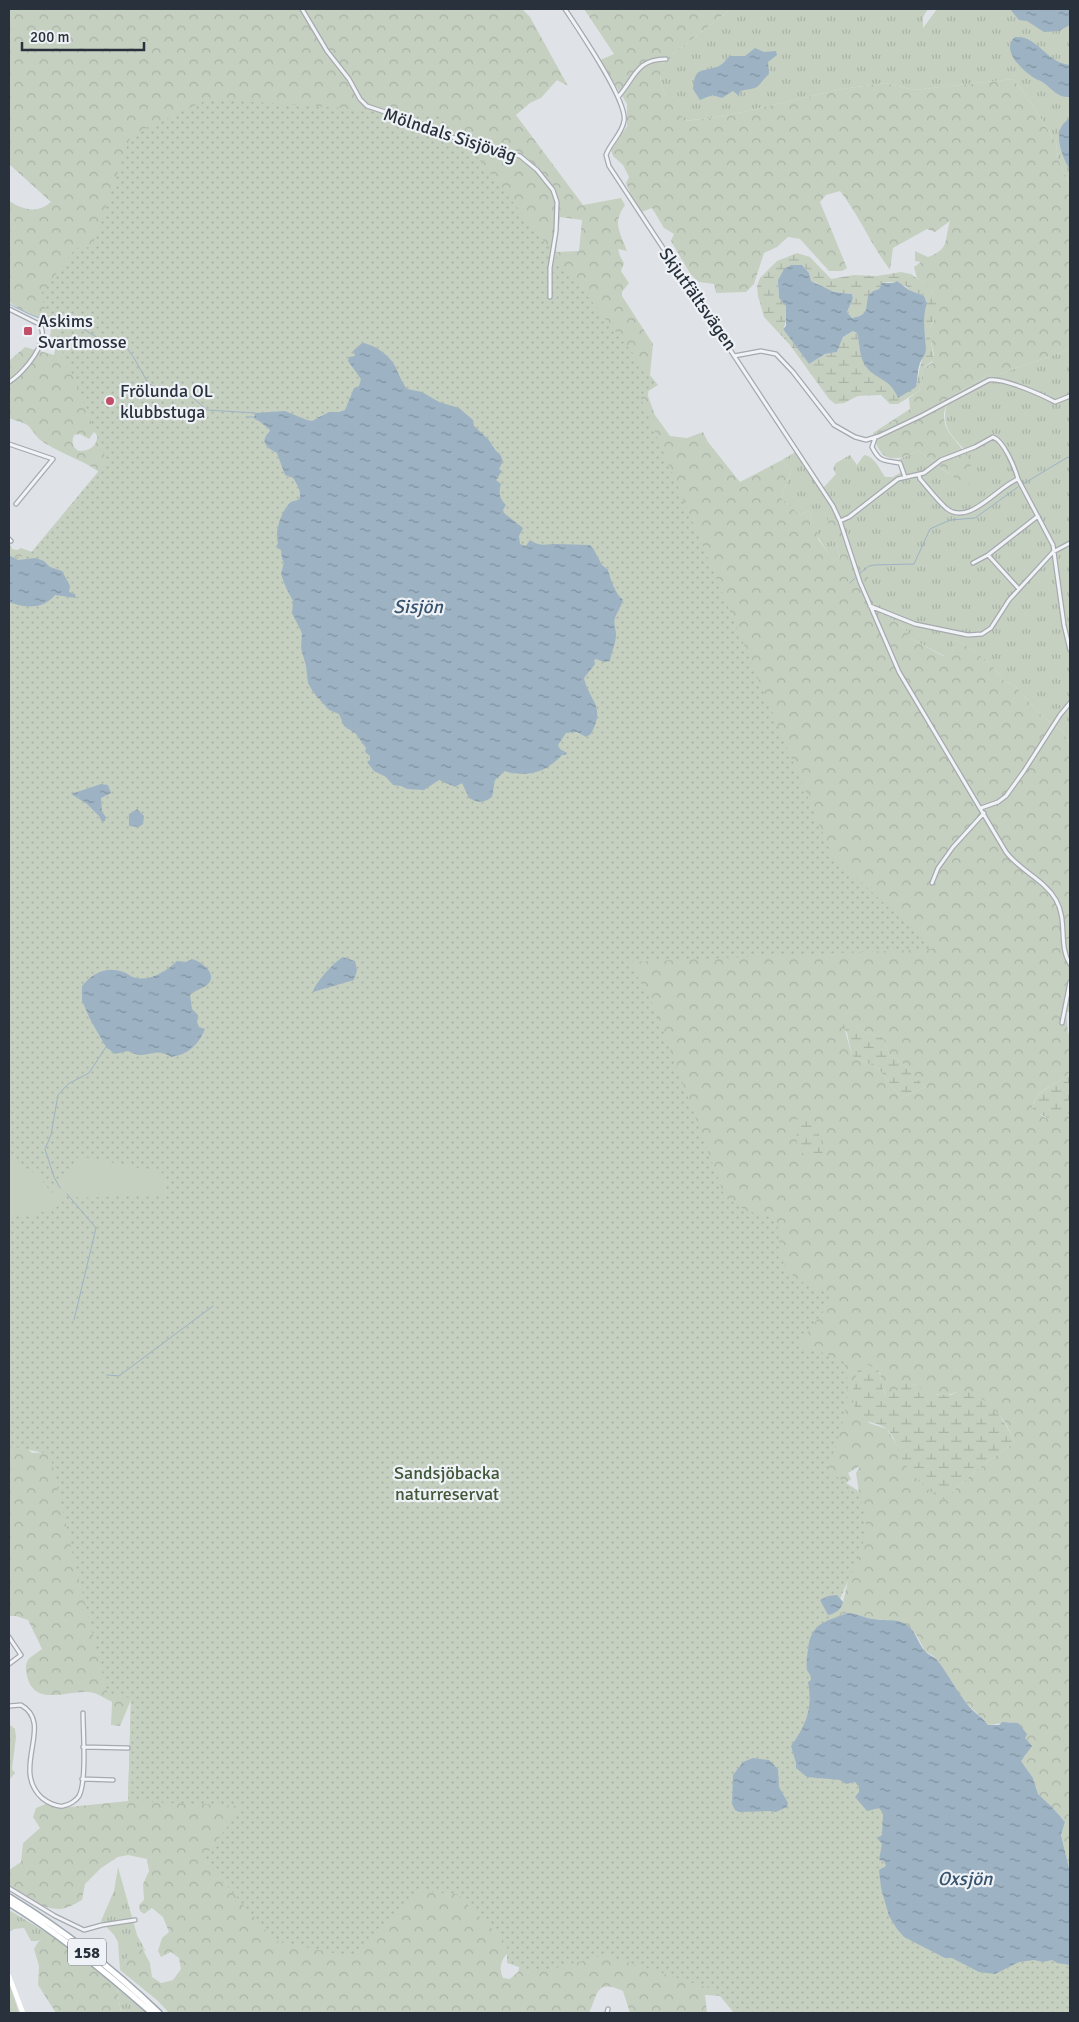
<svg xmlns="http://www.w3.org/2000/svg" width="1079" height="2022" viewBox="0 0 1079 2022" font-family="Signika,sans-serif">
  <defs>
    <pattern id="grass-tufts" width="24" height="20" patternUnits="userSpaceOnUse" patternTransform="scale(1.25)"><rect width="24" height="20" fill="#c6d0c1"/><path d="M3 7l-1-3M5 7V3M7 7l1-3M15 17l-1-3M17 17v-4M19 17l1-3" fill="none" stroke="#aab3a7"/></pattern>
    <pattern id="forest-crowns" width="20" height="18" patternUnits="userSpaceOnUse" patternTransform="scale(1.25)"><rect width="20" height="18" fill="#c6d0c1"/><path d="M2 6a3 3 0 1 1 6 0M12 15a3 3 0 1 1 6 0" fill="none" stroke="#aab3a7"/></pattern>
    <pattern id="wetland-marsh" width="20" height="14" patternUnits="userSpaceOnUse" patternTransform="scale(1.25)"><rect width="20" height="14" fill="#c6d0c1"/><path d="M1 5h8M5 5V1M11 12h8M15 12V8" fill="none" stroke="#aab3a7"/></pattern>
    <pattern id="park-dots" width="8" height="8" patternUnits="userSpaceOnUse" patternTransform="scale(1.25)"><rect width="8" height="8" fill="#c6d0c1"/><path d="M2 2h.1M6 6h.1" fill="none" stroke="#aab3a7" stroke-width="1.8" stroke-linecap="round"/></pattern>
    <pattern id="water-ripples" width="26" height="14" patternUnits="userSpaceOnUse" patternTransform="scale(1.25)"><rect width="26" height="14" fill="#9db3c4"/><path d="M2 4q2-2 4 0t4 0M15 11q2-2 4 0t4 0" fill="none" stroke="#8092a0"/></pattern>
  </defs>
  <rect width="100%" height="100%" fill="#dfe3e7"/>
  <path fill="url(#grass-tufts)" d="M731,9H928L923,17V28L937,9H1070V185L1058,159L1056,143L1028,98L1013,79L914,90L885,83L842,89L725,116L684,121C669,104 659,90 660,66L670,56Z
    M1070,349V745L1063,732L1041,715L1014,685L1005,682L989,662L961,642L955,640L953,650L944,656L910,638L905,628L879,610L832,514L835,537L840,558L834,562L810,525L812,515L808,511L800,515L781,498L791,470L782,460L799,450L823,488L836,474L833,468L836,463L850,455L857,465L864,455C874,456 879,468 885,477H893L903,471L899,459L919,451L949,474L964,449C947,431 941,424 948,399L987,375L1000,374Z
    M118,1867L137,1935L146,1952L142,1948L128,1956L120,1970L118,1942L114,1935L101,1921L114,1891Z
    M9,1910L54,1937C46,1938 39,1942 31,1941L24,1928L14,1929L9,1932V1939Z
    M117,1988L147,2013H121Z"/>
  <path fill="url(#forest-crowns)" fill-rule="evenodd" d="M9,9H522L530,17L568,86L557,80L541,98L530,103L516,115L583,205L621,198L625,205C612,224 620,231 627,251L618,249L620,256L624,263L621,271L629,283L622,292V296L653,344L648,396L655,415L670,436L687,438L703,432L708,442L740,482L782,460L791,470L781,498L800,515L808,511L812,515L810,525L817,528L818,539L834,561L840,558L835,537L828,530V508L832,513L878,595L879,610L905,628L910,638L943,656L953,650L955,640L961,642L989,662L1005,682L1014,685L1041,715L1063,732L1070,745V1012H1066L1068,1032L1070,1037V1072C1056,1087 1032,1088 1032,1113L1040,1114C1050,1123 1059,1119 1070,1113V1872L1061,1835L1065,1822L1052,1807L1038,1794L1033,1778L1020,1760L1026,1755L1011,1722L988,1725L982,1718L963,1700L941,1666L933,1656L925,1651L917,1636L907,1625L900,1622L873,1619L847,1613L825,1623L1070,2013H820L124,323L75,726L18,560L9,555V542L12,549L17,550L21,548L41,555L102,474C84,460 63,455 43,442C35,437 33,429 27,425C21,421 15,421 9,418V361L25,347L54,355L57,341L50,336L53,320C36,318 23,312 9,302V201C24,210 37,214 51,202L9,164ZM560,217L582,220L579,251L556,252ZM94,432L97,434C98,445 91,451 79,451C73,448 71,442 74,435L80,434L89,439ZM841,1016L863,1031L883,1038L889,1054L902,1063L925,1087L901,1098L878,1068L852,1056ZM880,1372L881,1384L886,1395H891L913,1384C925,1392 943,1400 956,1392L996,1412L1005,1422L1015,1442L980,1467L949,1495L897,1445L887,1429L869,1423L853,1394L855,1384ZM860,1466L856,1473L859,1492L848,1581L843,1602L728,1540L846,1483L851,1479L848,1473Z
    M584,9H731L670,56L660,66C659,90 669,104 685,121L725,116L842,89L885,83L914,90L1013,79L1028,98L1056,143L1058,159L1070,185V349L1000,374L987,375L948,399C947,404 944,410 944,415C943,441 980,451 970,483L964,485L919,451C894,462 880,464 873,433L910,409L909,398L919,391L923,368L932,363L934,355L930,335V328L934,320V293L917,278L914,267L921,262L915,261V251L928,257C950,249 944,241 950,221L935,232L927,229L893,248L890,270C871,245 859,215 840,191L826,195L820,202L847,268L842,271H829L800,239L788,237L777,247L764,253L754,284L746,292L716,293L714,284L699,282L691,275L671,241L674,234L664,228L652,208L639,213L626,183L629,177L623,165L613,156L611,150L627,126V104L600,60L614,54Z
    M9,1219L722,1996L705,1995L707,2013H630L623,1991C595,1978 598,1995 589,2013H169L158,2001L120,1970L128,1956L135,1948H142L150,1963L152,1977L161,1983L173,1980L181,1969L179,1958L171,1952L161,1957L158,1951L162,1938L169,1932L163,1917L152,1908L144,1914L140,1911L139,1905L144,1900L143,1884L149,1871L147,1859L128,1855L118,1857L101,1868L85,1884L82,1900C76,1903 67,1909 60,1909C41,1910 24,1894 9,1886V1870L21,1862L23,1843L40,1828L33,1817L36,1808L48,1803L59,1808L128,1801L131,1700L120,1726L111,1725L112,1702C106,1699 100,1695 94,1693C72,1687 35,1710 27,1676C23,1659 30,1658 42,1649L28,1620L16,1616H9V1368L27,1448L32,1453L47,1452ZM507,1954L520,1965L518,1972L510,1979L503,1978C499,1968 500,1962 507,1954Z
    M9,1724L15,1729L16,1737L12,1769L15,1773L9,1780Z
    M46,1937H54L114,1983L117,1988L121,2013H56L38,1985L39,1966L34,1949L38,1942Z
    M9,1982L19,2013H9Z"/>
  <path fill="url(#wetland-marsh)" fill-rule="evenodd" d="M797,253L810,257L831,279L854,275L877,276L901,272L911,274L922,282L934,293L937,301V312L930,328V335L934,360L923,368L919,391L898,404H890L881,395L858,396L844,403L835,404L829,399L790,345L764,317L758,296L757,286L760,278L777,261ZM791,265H802L809,273L810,281L817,283L819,286L834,292L852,294L853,298L847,312L852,318L864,314L867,310V299L873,291L879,289L882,283L890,282L906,286L909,290L924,296L927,302C922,314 925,325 924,337C923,342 926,345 925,349C922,361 918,372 917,384L897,396C895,379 872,378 865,364C860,356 860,343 857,333L853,331L843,337L837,352L825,354L809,364L783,329C786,325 787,311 786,306C784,301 779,301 779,296C777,284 780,272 791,265Z
    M841,1015L863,1031L883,1038L889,1054L902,1063L925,1087L901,1098L878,1068L852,1056L847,1033L840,1023Z
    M1070,1072V1113L1058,1120H1051L1040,1114H1032C1032,1088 1056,1087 1070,1072Z
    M795,1119L814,1123L821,1140L823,1156L816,1161L798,1150Z
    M865,1364C889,1372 875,1376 886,1395H891L908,1382L937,1395H951L961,1390C991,1398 1002,1416 1015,1442L980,1467L949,1495L944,1499C931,1495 908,1472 902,1459C898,1450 896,1440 889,1431C879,1420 863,1427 855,1408C850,1395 855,1379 859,1366Z"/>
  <path fill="url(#park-dots)" d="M209,99L444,115L658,385L640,396L832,855L933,949L629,962L651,1000L661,1025L725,1197L747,1211L773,1218L777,1222C779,1234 779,1246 782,1258C787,1280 817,1290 836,1295L800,1342L806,1350L813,1349L843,1361C857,1394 837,1438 828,1471L860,1492L866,1525L863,1543L858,1559L835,1610L914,1762L1070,1881V2013H734L715,1990L605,1955L537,1973L507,1963V1944L457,1894L418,1891L376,1936L353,1957L275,1941L203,1859L243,1806L128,1801L131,1698L108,1695L71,1547L50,1454L9,1446V556L14,558L29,555L107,461L40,295L76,248L92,247L131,135Z"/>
  <path fill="#c6d0c1" d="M79,1156L163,1173L165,1194L79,1198L70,1193C59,1210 33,1218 13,1214L9,1219V1158L36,1174L52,1193Z"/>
  <path fill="url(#water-ripples)" d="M1010,9H1070V25L1059,31L1044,32L1027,21L1019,20Z
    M1015,37C1038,35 1045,62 1070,65V97C1058,98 1053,90 1044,83C1040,80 1034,79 1030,75C1020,68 1001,49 1015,37Z
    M755,48L764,52L776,51L777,55L768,62L769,74C754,89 763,87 740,91L739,96L733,91L722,98L712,95L700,100L693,89C695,67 700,72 717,67C723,65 726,59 730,56H745Z
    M1070,119V170C1062,157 1050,128 1070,119Z
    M802,265L809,273L811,281L834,292L852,294L853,298L847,312L852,318C870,314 865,310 868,296L873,291L879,289L882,283H894L897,281L909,290L924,296L927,303C922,317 925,334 926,349C926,355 922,358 920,363C917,371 918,379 916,387L898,398C890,377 873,379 865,365C859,356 860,344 857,333L853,331L843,337L837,352L825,354L809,364L783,329L786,326V306L779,298L778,280L784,269L791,265Z
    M362,343C374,344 391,356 396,368C399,375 403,384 407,389L422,392L439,402L459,408L473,420L474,426L488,439L496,451L500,454L503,461L499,469L502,471L496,480L501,484C498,492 500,500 506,505L503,510L504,513L523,528L519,536L520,544L526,546L530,540C539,547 547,544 557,544C568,544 579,545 590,545L594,550L602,565L608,570C611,581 615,593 623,600C621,607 617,612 615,618C613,623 616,629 616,634C616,644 611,653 610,661L604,662L596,659L594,660L595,664L584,678C590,703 606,705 591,734L586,737L577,732L566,733L558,745L560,749L567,753L566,755H562C550,768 538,774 521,774C515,773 511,774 505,771L495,780L492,797C484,803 478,803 469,798L462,783L455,787L439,780L424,790L407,789L401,786L393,785L386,777L374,771L367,762L370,760V756L365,752L366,748L356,734L344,726L339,714L329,710L313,692L308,683L306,666L301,648L302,633L292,613L293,601L286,588L281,574L284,562L282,559L281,550L276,547L278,543C274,532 282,509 291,502C294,500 299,502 300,496C301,491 296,482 293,478L285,475L277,453C266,447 259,442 270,431L269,429L254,417L255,413L285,411L307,420L312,421L329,412H339L345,410L354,388L359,386L361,379L348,361L349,357L355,356L353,351Z
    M9,555L18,560L36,558L44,561L50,567L62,571L70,586L69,592L75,594L76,598L55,595C43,610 24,608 9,602Z
    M101,784L108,785L111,793L101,798L102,812L106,817L105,821L102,822L99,816L87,804L71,794Z
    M137,809L144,816L143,824L139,827L129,826V814Z
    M343,957L355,961L357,970L354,980L313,992C314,984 335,961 343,957Z
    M192,959C202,962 219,974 207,985C202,989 195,990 190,995L192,1009L198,1015L197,1022L199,1027L205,1029C199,1044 188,1055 171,1057C153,1045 148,1062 128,1051L115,1054L106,1047L91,1021L82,1001V986C93,973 106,966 123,972C127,973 130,976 133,977C148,983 167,971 177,961L186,962Z
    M837,1595L843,1602C842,1609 835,1614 828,1615L820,1600L828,1596Z
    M847,1613C857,1613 864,1618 874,1619C883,1621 892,1619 901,1622C916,1627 916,1641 925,1651C928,1655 933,1656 937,1660C953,1680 961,1703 982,1718L988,1725H999L1002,1722L1018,1723L1027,1734L1025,1738L1032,1746L1021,1761L1033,1778L1038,1794L1052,1807L1065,1822L1061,1835L1070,1872V1965L1057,1963L1052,1960L1043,1962L1034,1960L1019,1962L995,1974L979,1972L952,1958H945L904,1937L897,1929L889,1916L881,1888L879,1870L886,1866L884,1861L879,1860L882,1844L877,1838L882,1835L883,1813L879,1808L867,1811L855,1797L859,1792V1787L855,1782L846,1784L840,1780L807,1777L796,1768V1763L791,1746C806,1725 813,1709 808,1682L811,1680C811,1675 809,1674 807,1670C806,1665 807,1655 808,1650C811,1622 824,1623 847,1613Z
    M753,1758L769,1760L778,1769L779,1787L788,1803L787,1807L776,1812L769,1811L739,1812L735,1810L732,1804L733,1775L743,1762Z"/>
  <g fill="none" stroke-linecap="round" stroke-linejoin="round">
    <path stroke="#9db3c4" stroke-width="1" d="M9,304L29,314L48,321L78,326L105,342L122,344L127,348L134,358L148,383L153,386L175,394L192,397L207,410L255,413
      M246,417H253L257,420
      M1023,484L1068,457L1070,458
      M859,574L869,566L875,565L914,564L930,529L950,520L975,518L1018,487
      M850,583L855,578
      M60,1188L54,1177L45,1149L51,1135L58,1095L68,1084L89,1073L106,1047
      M67,1194L96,1228L74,1320
      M107,1375L119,1376L213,1306"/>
    <defs>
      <path id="street" d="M302,9L327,51L349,79L360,99L367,106L388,113L416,127L520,156L537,170L553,190L557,202L556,231L550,268V297
        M565,9C578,29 628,101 624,121C622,134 610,143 606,155L609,166L833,506L840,521L860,582L899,672L1006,852C1020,871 1044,879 1056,900C1068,921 1058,945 1070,964
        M618,97C635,78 636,59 666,59
        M9,309L39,324C52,340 23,374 9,382
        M734,356L761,351L776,354L793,372L834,425L855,437L866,440L879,436L921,416L989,380C1002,377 1042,395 1055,402L1070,396
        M875,438L872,447C880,463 884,460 900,463L905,477
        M9,444L53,459L16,504
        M1018,479L1053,545L1064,625L1070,650
        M840,521L849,517L898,479L924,473L941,460L975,447L993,437C1004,441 1015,468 1018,479C997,487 969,527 946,508C937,500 928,488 920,479L919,475
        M9,539L11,541
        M988,555L1019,589
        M973,563L988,555L1038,516
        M870,606L915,624L968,635L982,634L991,628L1009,600L1053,552L1070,543
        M981,808L998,802L1006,796L1024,771L1060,715L1070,703
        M932,883L938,868L953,847L984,813
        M1062,1023L1070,982
        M9,1637L21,1655L9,1664
        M9,1706L21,1705C55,1724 10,1769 42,1798C47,1802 56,1807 63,1806C69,1805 76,1801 79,1796C87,1781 83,1731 83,1713
        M83,1747L128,1748
        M82,1779L113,1780
        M9,1888L55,1916L84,1930L102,1925L135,1920
        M607,2013L608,2009"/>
      <path id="primary" d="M9,1897C63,1930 114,1970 159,2013
        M9,1903C60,1934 107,1973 152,2013"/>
    </defs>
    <use href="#street" stroke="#a5aab0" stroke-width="5.5"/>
    <use href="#primary" stroke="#9fa8b1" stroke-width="8"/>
    <use href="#street" stroke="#f1f3f6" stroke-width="3"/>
    <path stroke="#fff" stroke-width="4.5" d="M9,1976L23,2013"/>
    <use href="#primary" stroke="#fff" stroke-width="5"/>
  </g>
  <g fill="#c24e69" stroke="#eef1f5" stroke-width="2">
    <rect x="23" y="326" width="10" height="10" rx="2.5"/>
    <circle cx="110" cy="401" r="5"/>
  </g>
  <g text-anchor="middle" stroke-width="4.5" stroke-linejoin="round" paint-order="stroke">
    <rect fill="#eef1f5" stroke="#646b74" stroke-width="1" x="68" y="1938.5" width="38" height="27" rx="4"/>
    <g font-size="16" font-weight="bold" fill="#29323c">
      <text x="87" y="1958">158</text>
    </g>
    <g font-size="18" fill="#29323c" stroke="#eef1f5">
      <text transform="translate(450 135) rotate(18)" y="6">Mölndals Sisjöväg</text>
      <text transform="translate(698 299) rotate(55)" y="6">Skjutfältsvägen</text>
    </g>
    <g font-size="18" fill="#29323c" stroke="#eef1f5" text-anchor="start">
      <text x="38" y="327">Askims<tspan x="38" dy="21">Svartmosse</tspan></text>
      <text x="120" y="397">Frölunda OL<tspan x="120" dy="21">klubbstuga</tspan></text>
    </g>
    <g font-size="18" fill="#405738" stroke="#eef1f5">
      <text x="447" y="1479">Sandsjöbacka<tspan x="447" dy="21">naturreservat</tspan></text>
    </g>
    <g font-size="19" font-style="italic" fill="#37536d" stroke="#eef1f5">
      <text x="418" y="613">Sisjön</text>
      <text x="965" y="1885">Oxsjön</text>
    </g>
  </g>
  <rect width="1079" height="2022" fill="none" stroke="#29323c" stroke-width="20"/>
  <path d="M22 42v8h122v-8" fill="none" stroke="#29323c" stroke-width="2.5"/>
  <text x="30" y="42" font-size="15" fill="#29323c" stroke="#eef1f5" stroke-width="4" paint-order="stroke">200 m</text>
</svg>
